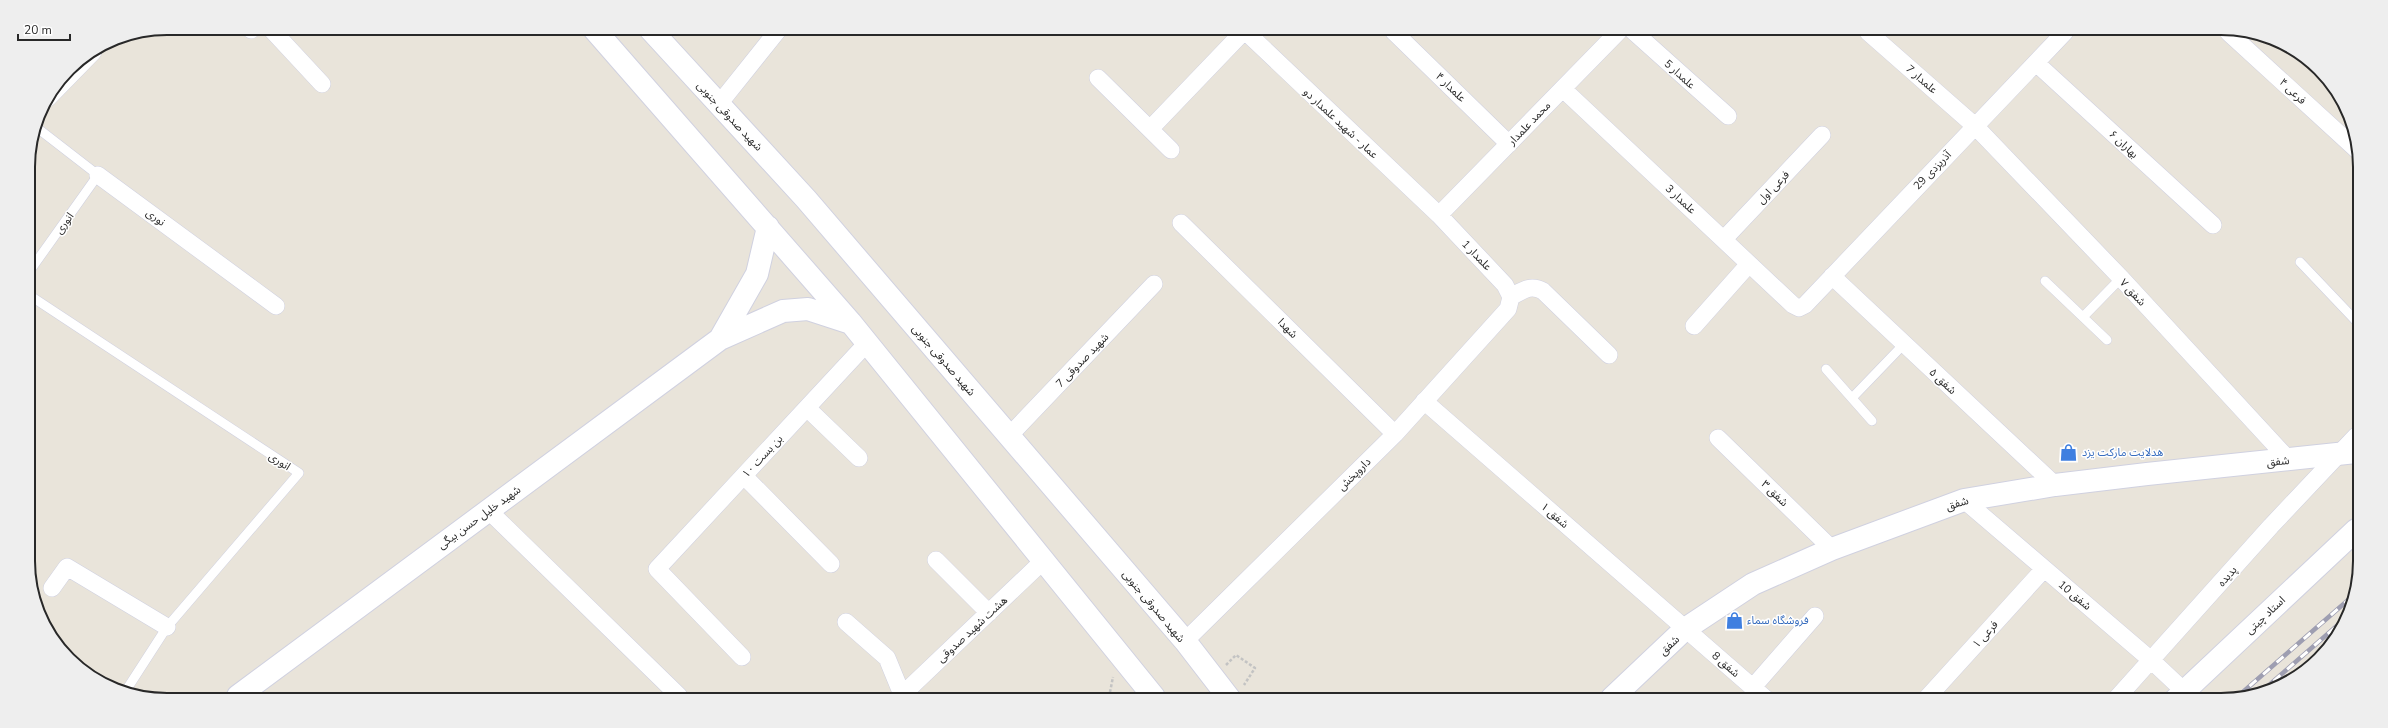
<svg xmlns="http://www.w3.org/2000/svg" width="2388" height="728" viewBox="0 0 2388 728" font-family="'Nunito Sans','Noto Sans Arabic',sans-serif">
  <rect width="100%" height="100%" fill="#e9e4da"/>
  <g fill="none" stroke-linecap="round" stroke-linejoin="round">
    <defs>
      <path id="lane" d="M2300,262L2357,322
        M29,272L98,175L36,127
        M2045,281L2107,340
        M29,295L299,473L167,627L125,692
        M2083,317L2121,278
        M1826,369L1872,421
        M1852,398L1904,344"/>
      <path id="street" d="M249,28L251,30L253,28
        M270,28L322,84
        M1244,30L1439,215L1505,285L1511,297
        M1393,31L1509,144
        M1633,31L1728,116
        M1868,32L1975,126L2121,278L2289,460
        M2229,33L2357,150
        M2036,63L2213,225
        M1098,78L1171,150
        M1563,89L1793,305L1799,308L1805,305L2065,32
        M48,98L93,52
        M719,104L779,29
        M1150,129L1244,31
        M98,175L276,306
        M1439,215L1619,31
        M1181,223L1395,434
        M1724,239L1822,135
        M1832,276L2055,485
        M1511,297C1522,291 1530,284 1543,291L1609,355
        M1694,326L1749,264
        M1424,401L1766,699
        M807,408L859,458
        M1009,436L1154,284
        M1718,438L1832,549
        M744,476L831,564
        M1964,500L2151,660L2184,691
        M488,510L679,696
        M936,560L989,613
        M52,588L67,567L167,627
        M846,622L887,658L903,697
        M1185,641L1395,434L1508,309L1511,297
        M742,657L657,569L867,343
        M1753,687L1815,616
        M900,697L1043,561
        M1926,699L2044,569
        M2116,699L2271,526L2356,436"/>
      <path id="secondary" d="M594,29L851,323L1154,697
        M650,29L806,199L1185,641L1229,698
        M768,227L757,274L720,339L783,311L808,309L851,323
        M238,696L720,339
        M1612,698L1685,629L1753,584L1832,549L1964,500L2055,485L2147,474L2356,452
        M2175,700L2356,530"/>
    </defs>
    <use href="#lane" stroke="#d0d1e0" stroke-width="10"/>
    <use href="#street" stroke="#d0d1e0" stroke-width="18"/>
    <use href="#secondary" stroke="#d0d1e0" stroke-width="24"/>
    <path stroke="#c3c3c3" stroke-width="2.5" stroke-dasharray="3 2" stroke-linecap="butt" d="M1226,665L1236,655L1255,668L1244,685
      M1109,697L1113,677"/>
    <use href="#lane" stroke="#fff" stroke-width="9"/>
    <use href="#street" stroke="#fff" stroke-width="17"/>
    <use href="#secondary" stroke="#fff" stroke-width="22"/>
    <defs>
      <path id="rail" d="M2260,693L2347,617
        M2236,698L2355,594"/>
    </defs>
    <use href="#rail" stroke="#9e9eb1" stroke-width="4.5"/>
    <use href="#rail" stroke="#fff" stroke-width="3" stroke-dasharray="9" stroke-linecap="butt"/>
  </g>
  <defs>
    <symbol id="shop-bare" viewBox="-9 -9 18 18"><path d="M-5-2.5h2.3a2.7 3.5 0 0 1 5.4 0H5L5.5 6h-11ZM-1.5-2.5h3a1.5 2.3 0 0 0-3 0Z" fill="#3f7fe0" stroke="#fff" stroke-width="2.5" paint-order="stroke"/></symbol>
  </defs>
  <g fill-rule="evenodd">
    <use href="#shop-bare" x="2056" y="440" width="25" height="25"/>
    <use href="#shop-bare" x="1722" y="608" width="25" height="25"/>
  </g>
  <g text-anchor="middle" stroke-width="3" stroke-linejoin="round" paint-order="stroke">
    <g font-size="11" fill="#282828" stroke="#fff">
      <text transform="translate(1680 74) rotate(42)" y="4">علمدار 5</text>
      <text transform="translate(1922 79) rotate(41)" y="4">علمدار 7</text>
      <text transform="translate(1451 87) rotate(44)" y="4">علمدار ۴</text>
      <text transform="translate(2293 91) rotate(43)" y="4">فرعی ۴</text>
      <text transform="translate(730 116) rotate(47)" y="4">شهید صدوقی جنوبی</text>
      <text transform="translate(1341 123) rotate(43)" y="4">عمار - شهید علمدار دو</text>
      <text transform="translate(1529 123) rotate(-46)" y="4">محمد علمدار</text>
      <text transform="translate(2124 144) rotate(43)" y="4">بهاران ۶</text>
      <text transform="translate(1932 170) rotate(-46)" y="4">آذریزدی 29</text>
      <text transform="translate(1773 187) rotate(-46)" y="4">فرعی اول</text>
      <text transform="translate(1681 199) rotate(43)" y="4">علمدار 3</text>
      <text transform="translate(156 217) rotate(36)" y="4">نوری</text>
      <text transform="translate(64 223) rotate(-54)" y="4">انوری</text>
      <text transform="translate(1477 255) rotate(46)" y="4">علمدار 1</text>
      <text transform="translate(2133 292) rotate(47)" y="4">شفق ۷</text>
      <text transform="translate(1288 328) rotate(45)" y="4">شهدا</text>
      <text transform="translate(944 360) rotate(49)" y="4">شهید صدوقی جنوبی</text>
      <text transform="translate(1082 360) rotate(-46)" y="4">شهید صدوقی 7</text>
      <text transform="translate(1943 381) rotate(43)" y="4">شفق ۵</text>
      <text transform="translate(762 456) rotate(-47)" y="4">بن بست ۱۰</text>
      <text transform="translate(280 461) rotate(33)" y="4">انوری</text>
      <text transform="translate(2278 461) rotate(-6)" y="4">شفق</text>
      <text transform="translate(1354 474) rotate(-45)" y="4">داروپخش</text>
      <text transform="translate(1775 493) rotate(44)" y="4">شفق ۳</text>
      <text transform="translate(1957 503) rotate(-17)" y="4">شفق</text>
      <text transform="translate(1555 515) rotate(41)" y="4">شفق ۱</text>
      <text transform="translate(479 517) rotate(-36)" y="4">شهید خلیل حسن بیگی</text>
      <text transform="translate(2227 576) rotate(-49)" y="4">پدیده</text>
      <text transform="translate(2075 595) rotate(40)" y="4">شفق 10</text>
      <text transform="translate(1154 606) rotate(50)" y="4">شهید صدوقی جنوبی</text>
      <text transform="translate(2265 615) rotate(-43)" y="4">استاد چیتی</text>
      <text transform="translate(972 629) rotate(-43)" y="4">هشت شهید صدوقی</text>
      <text transform="translate(1985 634) rotate(-48)" y="4">فرعی ۱</text>
      <text transform="translate(1669 645) rotate(-43)" y="4">شفق</text>
      <text transform="translate(1726 664) rotate(41)" y="4">شفق 8</text>
    </g>
    <g font-size="11" fill="#366cbe" stroke="#fff" text-anchor="start">
      <text x="2082" y="456">هدلایت مارکت یزد</text>
      <text x="1747" y="624">فروشگاه سماء</text>
    </g>
  </g>
  <path d="M0 0H2388V728H0ZM167 35H2221A132 132 0 0 1 2353 167V561A132 132 0 0 1 2221 693H167A132 132 0 0 1 35 561V167A132 132 0 0 1 167 35Z" fill="#eee" fill-rule="evenodd"/>
  <path fill="none" stroke="#282828" stroke-width="2" d="M167 35H2221A132 132 0 0 1 2353 167V561A132 132 0 0 1 2221 693H167A132 132 0 0 1 35 561V167A132 132 0 0 1 167 35Z"/>
  <path d="M18 34v6h52v-6" fill="none" stroke="#282828" stroke-width="2"/>
  <text x="24" y="34" font-size="12" fill="#282828" stroke="#ffffff" stroke-width="3" paint-order="stroke">20 m</text>
</svg>
